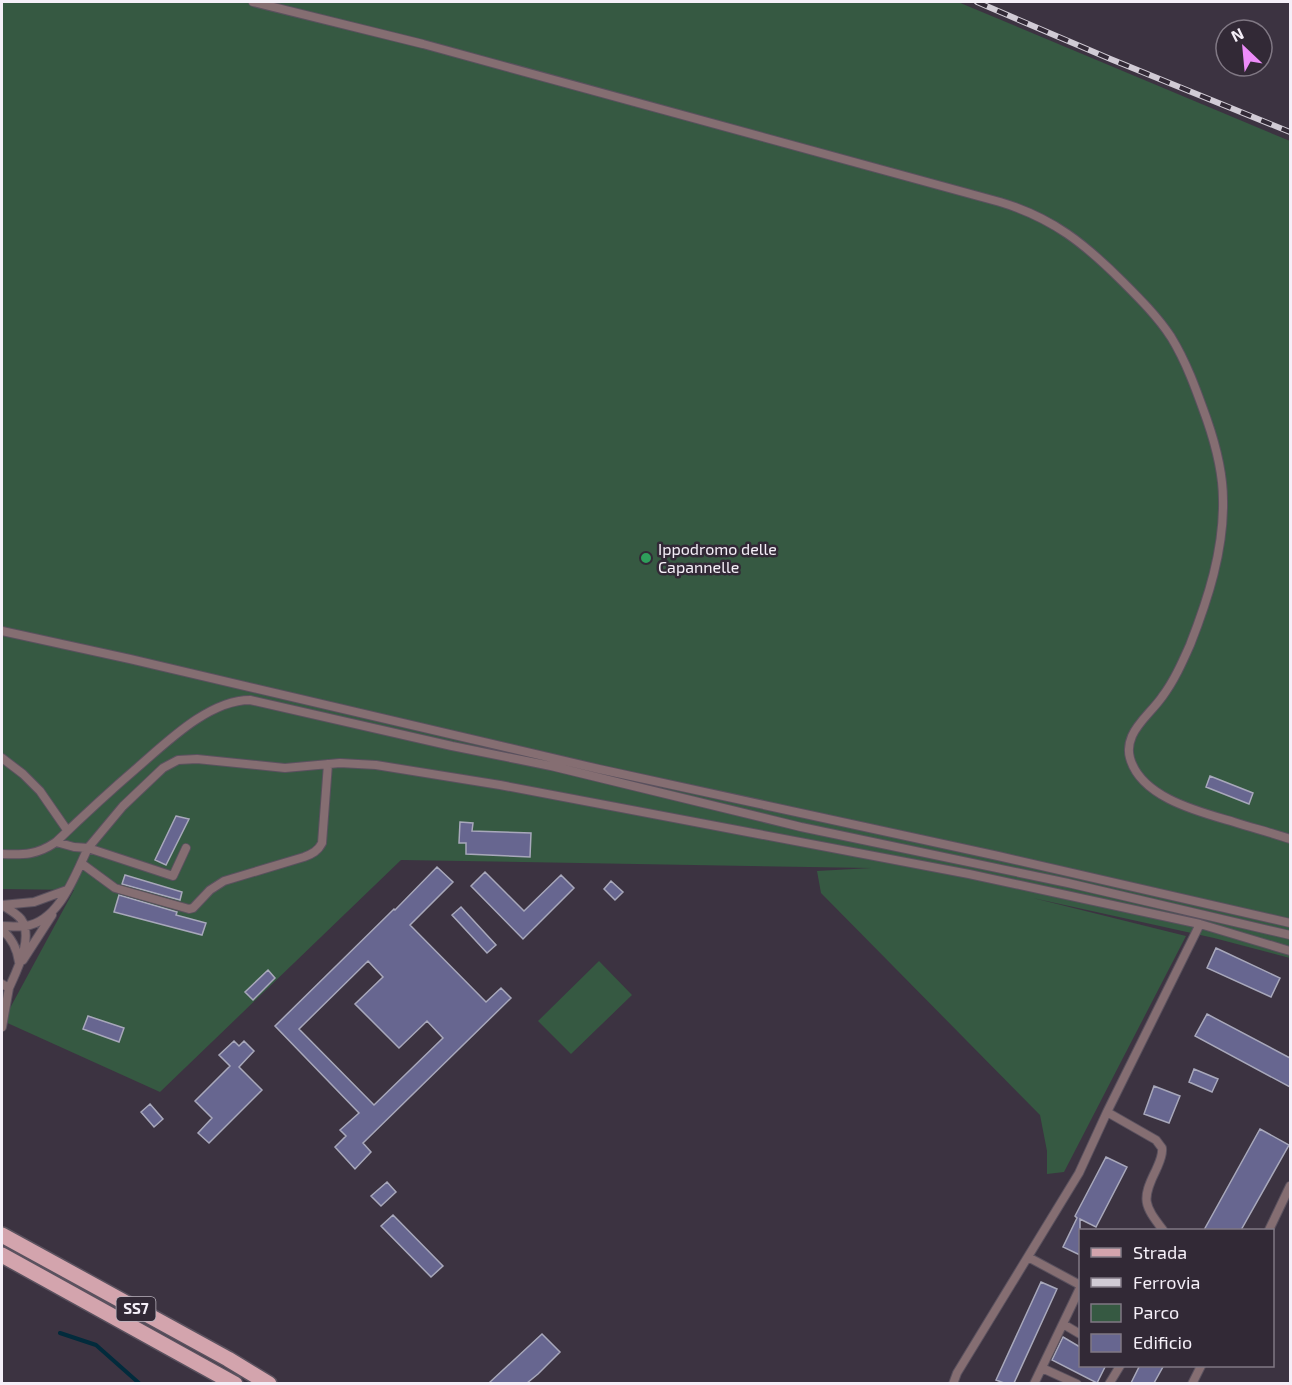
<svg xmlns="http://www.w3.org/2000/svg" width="1292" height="1385" viewBox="0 0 1292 1385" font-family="'Exo 2',sans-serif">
  <rect width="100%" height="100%" fill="#3c3341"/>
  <path fill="#365942" d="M2,2H958L1290,141V958L1214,938L1033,898L1186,936L1064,1172L1047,1174V1151L1040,1115L821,893L817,871L871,868L401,860L160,1092L3,1021L74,890L2,889Z
    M599,961L632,995L571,1054L538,1021Z"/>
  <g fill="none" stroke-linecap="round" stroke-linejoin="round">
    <path stroke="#022b3c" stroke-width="4" d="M60,1333L96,1345L140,1384"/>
  </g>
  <path fill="#676690" stroke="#a8a8bb" stroke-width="1.5" fill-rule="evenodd" d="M1210,776L1253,793L1249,804L1206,787Z
    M176,816L189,819L166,865L155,860Z
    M460,822L473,823L472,831L531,833L530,857L466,854V843H459Z
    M437,867L453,882L410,925L486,1002L501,988L511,998L363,1143L371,1152L355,1169L335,1147L346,1136L340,1130L359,1113L275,1026L394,909L395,910ZM368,961L383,977L355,1004L399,1048L427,1021L443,1038L374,1105L299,1029Z
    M485,872L524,911L561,875L574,888L523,939L471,886Z
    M125,875L182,892L180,900L122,884Z
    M611,881L623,892L615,900L604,889Z
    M119,895L177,912L176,915L206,923L202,935L114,912Z
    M461,907L496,945L487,953L452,915Z
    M1216,948L1280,978L1271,997L1207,968Z
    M268,970L275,978L253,1000L245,992Z
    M1207,1014L1290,1058V1087L1195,1036Z
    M88,1016L124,1028L119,1042L83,1029Z
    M234,1041L239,1046L244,1041L254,1051L239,1067L262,1090L209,1143L198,1133L212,1118L195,1101L230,1066L219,1055Z
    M1194,1069L1218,1079L1212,1092L1189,1082Z
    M1154,1086L1180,1096L1169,1123L1144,1114Z
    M150,1104L163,1119L154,1127L141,1112Z
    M1260,1129L1289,1145L1241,1230H1204Z
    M1106,1157L1127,1167L1096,1227L1080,1219V1255L1063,1247L1077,1218L1075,1216Z
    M387,1182L396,1192L381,1206L371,1196Z
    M393,1215L443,1266L431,1277L381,1226Z
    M1041,1282L1057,1289L1014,1383H1004L996,1380Z
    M542,1334L560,1352L538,1374L527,1383H489Z
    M1063,1337L1080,1347V1365H1106L1097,1383L1052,1360Z
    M1140,1365H1164L1154,1383H1131Z"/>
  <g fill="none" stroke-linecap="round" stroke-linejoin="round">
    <defs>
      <path id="service" d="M253,2L423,44L1000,202C1053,218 1085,244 1123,282C1140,299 1158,317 1171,337C1187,363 1197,392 1207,420C1216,446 1223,472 1223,500C1224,550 1208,599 1190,645C1182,663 1174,681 1162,697C1153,710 1138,722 1132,736C1129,743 1128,751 1130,758C1141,798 1200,812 1234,822C1253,828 1272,833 1290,839
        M2,631L130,659L599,769L998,856L1290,923
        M2,758L23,774L40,791L67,830
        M56,842L74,847L88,848L123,806L163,768L178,760L197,759L285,768L340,763L376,765L500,785L969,874L1200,924L1290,951
        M2,854C24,855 37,855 56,842C83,816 110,791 138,767C167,742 209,700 250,700L452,746L551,766L801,827L1068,883L1290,935
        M81,863L115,888L189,909L193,908L210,890L224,881L304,857C312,854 318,851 322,843L328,764
        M2,905C8,909 16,913 21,919C34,937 17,970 9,988
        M2,905L34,902L67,890
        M2,926C9,926 18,927 25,926C59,922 75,875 88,848L173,876L186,848
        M2,930C12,938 17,949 19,962
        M23,960L52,915
        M2,984L9,988L2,1027
        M1107,1112L1156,1140L1162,1148C1163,1156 1159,1163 1156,1170C1141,1200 1144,1205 1163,1230
        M1269,1230L1290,1186
        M1028,1257L1080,1285
        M1063,1324L1080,1334
        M1042,1368L1077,1384
        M953,1384L957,1373L1079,1173L1107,1112L1200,924
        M1034,1384L1080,1288
        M1109,1384L1120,1366
        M1192,1384L1201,1366"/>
      <path id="primary" d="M2,1235L228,1359L269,1384
        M2,1255L235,1384"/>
    </defs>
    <use href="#service" stroke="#5a515e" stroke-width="10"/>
    <use href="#primary" stroke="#5a515e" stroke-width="18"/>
    <use href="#service" stroke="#856e72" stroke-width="8"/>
    <use href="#primary" stroke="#d3a4ad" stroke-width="15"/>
    <defs>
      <path id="rail" d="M977,2L1108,58L1290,132"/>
    </defs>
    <use href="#rail" stroke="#d1cbd5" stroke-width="6"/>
    <use href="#rail" stroke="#322936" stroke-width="4" stroke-dasharray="11" stroke-linecap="butt"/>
  </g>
  <circle fill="#2e9e5b" stroke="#322936" stroke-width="2" cx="646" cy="558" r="6"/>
  <g text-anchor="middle" stroke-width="5" stroke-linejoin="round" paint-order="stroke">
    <rect fill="#322936" stroke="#bab4be" stroke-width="1.5" x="116.5" y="1297" width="39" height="24" rx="4.5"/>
    <g font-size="15" font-weight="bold" fill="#f5eff8">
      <text x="136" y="1314">SS7</text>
    </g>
    <g font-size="16" fill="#f5eff8" stroke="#322936" text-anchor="start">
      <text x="658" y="555">Ippodromo delle<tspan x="658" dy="18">Capannelle</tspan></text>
    </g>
  </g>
  <rect width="1292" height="1385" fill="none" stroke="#f5eff8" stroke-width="6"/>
  <rect x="1079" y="1229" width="195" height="138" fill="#322936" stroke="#807884" stroke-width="1.5"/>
  <rect x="1091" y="1248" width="30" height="9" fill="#d3a4ad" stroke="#807884" stroke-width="1.5"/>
  <text x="1133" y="1259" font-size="18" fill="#f5eff8">Strada</text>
  <rect x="1091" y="1278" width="30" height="9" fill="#d1cbd5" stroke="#807884" stroke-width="1.5"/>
  <text x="1133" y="1289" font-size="18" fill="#f5eff8">Ferrovia</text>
  <rect x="1091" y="1304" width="30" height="18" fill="#365942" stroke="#807884" stroke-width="1.5"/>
  <text x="1133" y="1319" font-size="18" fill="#f5eff8">Parco</text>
  <rect x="1091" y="1334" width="30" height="18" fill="#676690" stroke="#807884" stroke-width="1.5"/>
  <text x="1133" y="1349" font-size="18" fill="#f5eff8">Edificio</text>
  <g transform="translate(1244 48) rotate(334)"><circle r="28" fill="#322936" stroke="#807884" stroke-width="1.5"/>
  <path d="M0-4.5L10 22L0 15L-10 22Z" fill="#ed8cf9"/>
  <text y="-9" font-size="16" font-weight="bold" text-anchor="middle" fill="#f5eff8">N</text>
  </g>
</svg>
